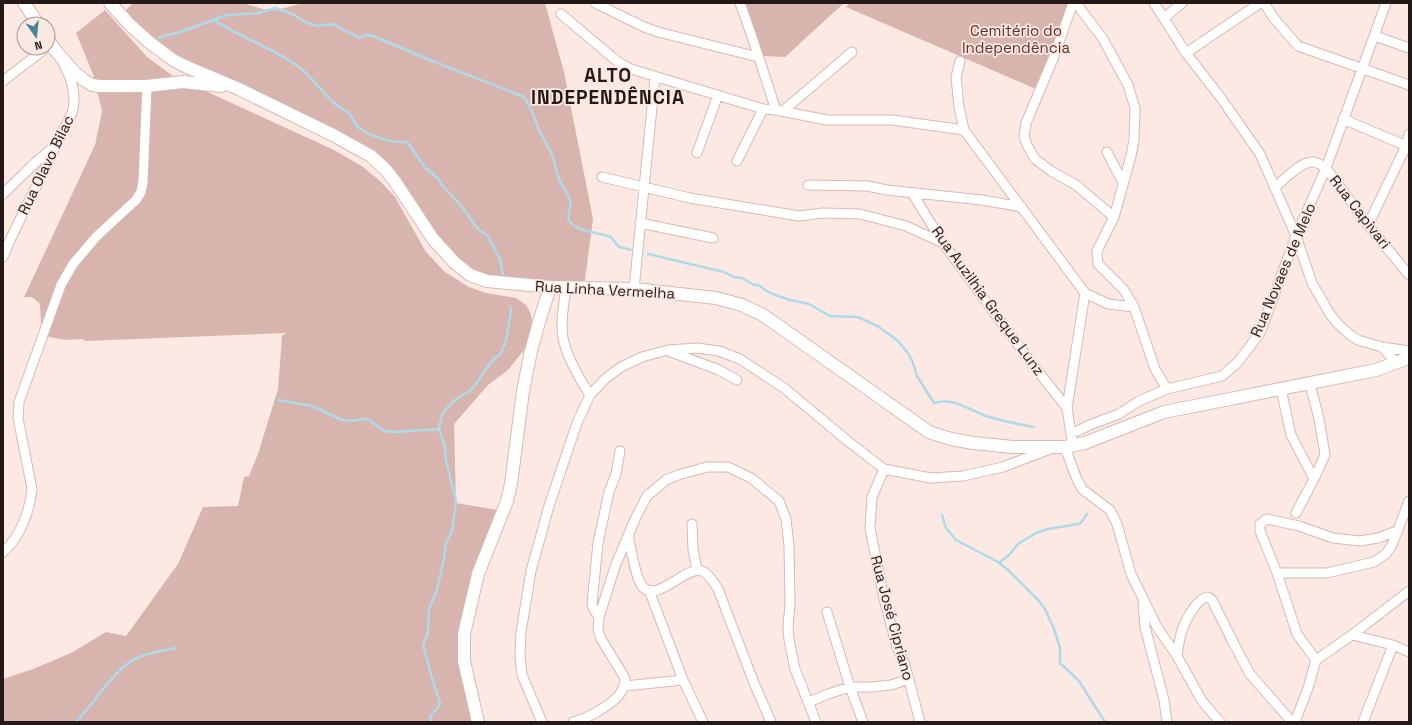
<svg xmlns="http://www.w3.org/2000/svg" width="1412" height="725" viewBox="0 0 1412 725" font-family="'Space Grotesk',sans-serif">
  <rect width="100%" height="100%" fill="#fde9e4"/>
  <path fill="#d7b5ae" d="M133,3H243L263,9L276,10L304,3H545L564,72L593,219L584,287L497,281L457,263L391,171L166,55L125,11Z
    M746,3H844L785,57L761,56Z
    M850,3H1072L1036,89L846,7Z
    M105,10L147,57L173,76L334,150L363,167L380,181L395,197L426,252L445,272L469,287L486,293L516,298L526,305L530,312L532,319L528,345L508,370L488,385L454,424L456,503L498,510L465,613L475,722H3V679L33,669L71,653L106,632L126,636L178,564L203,507L238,506L244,477L249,476L258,454L278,389L282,336L286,333L85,341L83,339L65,340L49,337L41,324L40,304L32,297H24L95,145L102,111L93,74L76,33Z"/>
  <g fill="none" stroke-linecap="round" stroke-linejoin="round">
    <path stroke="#aedae9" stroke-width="2.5" d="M214,20C241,38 273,48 299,67C311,76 322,92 333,102C338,107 345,109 350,115C354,118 354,124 358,127C371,137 391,143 407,142L424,166L439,180L442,185L463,208L477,228L488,236L500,259L503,274
      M158,38L183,31L227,15L258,13L275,8L293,14L305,22L317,26L330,24L335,25L359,38L366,35L373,36L430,60L524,97C531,106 534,117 538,127C542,137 548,145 552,155C555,162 556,171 559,179C562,186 567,192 570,200C573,209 564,216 571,223C579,232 601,233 611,237L619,247L631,250
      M648,254L724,272L734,277L742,278L754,285H758L770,293L790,300L809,304L830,316L858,317L879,327L898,341L908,353L913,363L917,376L934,403C953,397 969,410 986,416C1002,421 1018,424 1034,427
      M278,400L312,406L342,420L352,421L364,419L369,420L384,431L395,432L439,429
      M942,515L946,528L956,540L998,562L1007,569L1039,601L1045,609L1054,629L1060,648V663L1079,681L1105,722
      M999,563L1009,555L1018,544L1036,533L1048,529L1078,524L1081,523L1087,514
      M76,722C95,703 113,669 137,658C149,652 163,651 176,648
      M431,722L430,717L439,706L440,702L434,685L423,645L428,633L429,609L437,590L444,559L446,543L452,531L455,510L456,500L446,461L445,446L439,429L440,423L443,413L448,407L455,400L468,392L473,388L491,362L501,353L506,341L511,312L510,307"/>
    <defs>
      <path id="street" d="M595,3L644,27L658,32L758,57
        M740,3C753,38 764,74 776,110
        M1073,3L1053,59L1026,123L1024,136L1027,145L1035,159L1051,171L1076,185L1114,217
        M1076,3L1103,39L1128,85L1135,108L1134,140L1131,156L1114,217L1097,251L1098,264L1124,290L1134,307L1155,369L1167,389
        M1154,3L1186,53L1221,98L1260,154L1296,236L1312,283L1330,314L1338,324L1349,334L1358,340L1382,347L1409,351
        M1264,3L1273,17L1298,46L1409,85
        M561,14L618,62L631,69L763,109L776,110L827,120H892L964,130
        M1164,18L1182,3
        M1375,36L1409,48
        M1186,53L1260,3
        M960,61L956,77L959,107L964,130L1085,293L1108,304L1134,307
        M3,81L46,48
        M783,111L852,52
        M1343,119L1409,147
        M1107,152L1123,183
        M697,153L718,95
        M737,161L763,109
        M602,177L690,198L799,216L823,213L860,214L906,226L943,243
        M808,185L867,186L887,190L982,200L1022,207
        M1275,187C1284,180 1300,162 1312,162C1317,161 1322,166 1326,168L1368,225L1409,275
        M912,193L943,243L1033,365L1067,408
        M3,194L37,161L55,146
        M640,223L713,238
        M1368,225L1406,146L1409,134
        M3,257L10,240L72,113C77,96 73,81 64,65
        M566,287C564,304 560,322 563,338C567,358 579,378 590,395
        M634,289L655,77
        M1382,347L1396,363
        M671,352L719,370L737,380
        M1310,384L1319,419L1325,455L1314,479
        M1281,389L1291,435L1314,479L1296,513
        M1071,434L1092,424L1119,414L1139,401L1167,389L1222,376L1238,362L1260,333L1296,236L1326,168L1386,3
        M1072,440L1067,408L1085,293
        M1065,447L1076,477L1082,489L1110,510L1117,524L1131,574L1157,627L1177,656L1202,701L1220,722
        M884,469L872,497L870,528L884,599L897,647L905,665L920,722
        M692,524L693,549L697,570
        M628,535C631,547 635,577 642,586C657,605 688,562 704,572C710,576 714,583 718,589L754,683L771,722
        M3,552C20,538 30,510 32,489L18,418L19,402L61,285L73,264L97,236L136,200L141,192L143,182L147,86
        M1277,573H1327L1374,562L1386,554L1392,545L1409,501
        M649,590L683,680
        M1143,604L1145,627L1164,700L1167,722
        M827,612L850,687L863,722
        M599,617L594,610L592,604L598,543L609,492L616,474L620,451
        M1352,635L1393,645L1409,652
        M1177,656C1178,649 1179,641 1181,634C1184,623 1196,598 1208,597L1212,600L1235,646L1250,674L1292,722
        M1316,660L1297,634L1277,573L1260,531V524L1267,519L1299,526L1333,538L1360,541L1378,538L1397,531
        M625,686L683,680L703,722
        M809,702L828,694L850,687H871L891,685L909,679
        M542,722L522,675L520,656L521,632L531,571L549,506L577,423L590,395L605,379L621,367L642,357L668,350L697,348L719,351L740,359L784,388L849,442L884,469L931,478L963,476L1003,467L1050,449
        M573,722C585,720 611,705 619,695C623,690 625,685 625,678L601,639L598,629L599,617L616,564L636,517L647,496L666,480L678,475L707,467H728L751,478L779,501L786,519L789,546L790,605L788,625L789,640L795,669L816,722
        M1295,722L1308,688L1316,660L1352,635L1409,591
        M1363,722L1393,645"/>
      <path id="secondary" d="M24,3L38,24
        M110,3L129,24L149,42L173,60L187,67L239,89L333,135L371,156L386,170L396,183L433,239L455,263L470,275L487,281L550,287L634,289L716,298L742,305L763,315L929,432L951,439L973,443L1013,447H1065L1085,443L1164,412L1376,370L1409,358
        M48,40L55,50L75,73L84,80L92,85L100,86H147L183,82L221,86
        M478,722L464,661V634L478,574L507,501L511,484L523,391L531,351L539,322L550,287"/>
    </defs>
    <use href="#street" stroke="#d8b9b2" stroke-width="11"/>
    <use href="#secondary" stroke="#d8b9b2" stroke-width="14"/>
    <use href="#street" stroke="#fff" stroke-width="9"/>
    <use href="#secondary" stroke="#fff" stroke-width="12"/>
  </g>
  <g text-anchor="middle" stroke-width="3.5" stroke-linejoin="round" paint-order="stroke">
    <g font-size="15" fill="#632e24" stroke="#fde9e4">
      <text x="1016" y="36">Cemitério do<tspan x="1016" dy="17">Independência</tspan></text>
    </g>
    <g font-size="15" fill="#241916" stroke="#fde9e4">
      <text transform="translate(46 165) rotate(-64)" y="5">Rua Olavo Bilac</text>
      <text transform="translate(1360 212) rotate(52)" y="5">Rua Capivari</text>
      <text transform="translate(1283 270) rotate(-67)" y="5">Rua Novaes de Melo</text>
      <text transform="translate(605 290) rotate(3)" y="5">Rua Linha Vermelha</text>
      <text transform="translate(988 301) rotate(54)" y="5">Rua Auzilhia Greque Lunz</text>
      <text transform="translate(892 618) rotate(75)" y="5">Rua José Cipriano</text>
    </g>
    <g font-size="19" font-weight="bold" letter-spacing="1" fill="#241916" stroke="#fde9e4">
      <text x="608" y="82">ALTO<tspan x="608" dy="22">INDEPENDÊNCIA</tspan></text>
    </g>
  </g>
  <rect width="1412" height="725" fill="none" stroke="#241916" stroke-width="8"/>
  <g transform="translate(36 36) rotate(165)"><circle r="19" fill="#fde9e4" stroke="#a69692"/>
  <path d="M0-3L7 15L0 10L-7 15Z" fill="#458599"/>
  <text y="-6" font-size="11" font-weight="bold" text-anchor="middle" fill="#241916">N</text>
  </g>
</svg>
